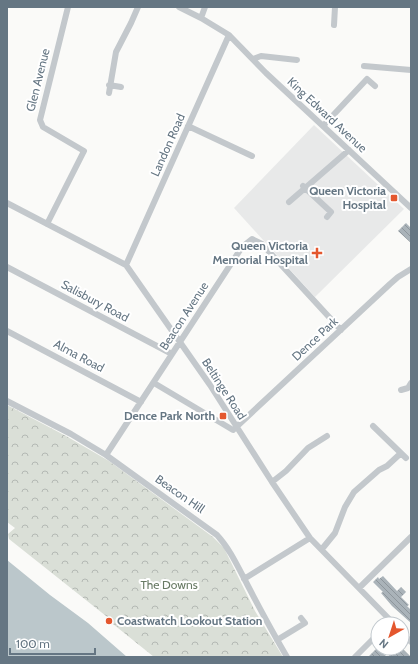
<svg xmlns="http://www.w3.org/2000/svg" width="418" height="664" viewBox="0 0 418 664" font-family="Cabin,sans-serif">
  <defs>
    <pattern id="park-crowns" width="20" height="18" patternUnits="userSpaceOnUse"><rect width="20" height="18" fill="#dadfd7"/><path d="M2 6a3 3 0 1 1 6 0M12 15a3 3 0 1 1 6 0" fill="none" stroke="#b4b9b4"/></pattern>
    <pattern id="building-back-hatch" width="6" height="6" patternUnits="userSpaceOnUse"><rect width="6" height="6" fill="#aab3b9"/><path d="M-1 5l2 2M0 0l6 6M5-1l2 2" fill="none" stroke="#8e969c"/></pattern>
  </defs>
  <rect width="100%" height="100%" fill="#fafaf8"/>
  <path fill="#e8e9e9" d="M314,125L404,209L315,297L234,208Z"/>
  <path fill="url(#park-crowns)" d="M7,405L66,436L109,461L213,537L224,548L255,611L283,657H154L113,624L114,623L106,616L9,539L8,534L15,528L7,522Z"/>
  <path fill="#bbc7cb" d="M7,560L50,595L88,623L127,657H7Z"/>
  <path fill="url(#building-back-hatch)" d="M406,223L411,228V243L398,231Z
    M383,576L397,591L401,587L406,592L401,597L409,605L407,606L411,610V623L392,606L381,593L383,592L373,582L378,577L379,579Z
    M377,648L387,657H368Z
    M395,648H402L411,657H388Z"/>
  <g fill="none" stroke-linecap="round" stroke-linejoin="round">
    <path stroke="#c3c8cc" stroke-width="6" d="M179,7L201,18L229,35L266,73L411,208
      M201,18L205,7
      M334,25L335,7
      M253,59L261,56L297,60
      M364,66L411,70
      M109,85L121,87
      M109,93L116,52L131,23L138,7
      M188,126L252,156
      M323,126L367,79L375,86
      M303,186L331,212L327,217
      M289,202L349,150
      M7,203L126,265L210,385L272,482L310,538L394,624
      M47,224L84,151L43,127L40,120L68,7
      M126,265L229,35
      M7,267L172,354
      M7,331L141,402
      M154,383L233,430L390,284L398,277L411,269
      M401,390L408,388L411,383
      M7,401L71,434L106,455L217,535C230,549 238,567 247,584C260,609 273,633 287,657
      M373,426L406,458
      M106,455L242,247L252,239L262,244L341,330
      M272,482L286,471L308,448L327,436
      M322,549L335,533L345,507L354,492L379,470L387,466L401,453
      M244,579L310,538
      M359,588L411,537
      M402,633L411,642
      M277,640L305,623L301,618
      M355,657L378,634"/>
  </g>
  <g fill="#e4572e" stroke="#fff" stroke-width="1.5">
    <rect x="390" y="194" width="8" height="8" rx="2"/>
    <path d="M315 247h4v4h4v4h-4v4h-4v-4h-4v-4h4z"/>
    <rect x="219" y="412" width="8" height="8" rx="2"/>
    <circle cx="109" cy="621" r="4"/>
  </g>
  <g text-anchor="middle" stroke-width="4" stroke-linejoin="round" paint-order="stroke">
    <g font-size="12" fill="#657683" stroke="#fff">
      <text transform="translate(38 80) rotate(-76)" y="4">Glen Avenue</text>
      <text transform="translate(327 115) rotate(43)" y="4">King Edward Avenue</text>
      <text transform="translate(168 145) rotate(-66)" y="4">Landon Road</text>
      <text transform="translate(95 301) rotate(28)" y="4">Salisbury Road</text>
      <text transform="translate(184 316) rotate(-57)" y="4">Beacon Avenue</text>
      <text transform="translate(315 339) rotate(-43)" y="4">Dence Park</text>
      <text transform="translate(79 356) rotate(28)" y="4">Alma Road</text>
      <text transform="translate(224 389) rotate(57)" y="4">Beltinge Road</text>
      <text transform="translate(180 494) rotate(35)" y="4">Beacon Hill</text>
    </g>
    <g font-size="12" font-weight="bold" fill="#657683" stroke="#fff" text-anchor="end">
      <text x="386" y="195">Queen Victoria<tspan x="386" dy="14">Hospital</tspan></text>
      <text x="308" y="250">Queen Victoria<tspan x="308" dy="14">Memorial Hospital</tspan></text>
      <text x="215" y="420">Dence Park North</text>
      <text x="117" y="625" text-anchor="start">Coastwatch Lookout Station</text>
    </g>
    <g font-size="12" fill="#687a64" stroke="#fff">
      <text x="169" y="589">The Downs</text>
    </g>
  </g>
  <rect width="418" height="664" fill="none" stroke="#657683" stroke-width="16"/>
  <g transform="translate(390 636) rotate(219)"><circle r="19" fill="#ffffff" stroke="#c1c8cd"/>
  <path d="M0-3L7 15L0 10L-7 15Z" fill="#e4572e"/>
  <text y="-6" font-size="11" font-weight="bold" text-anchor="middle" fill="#657683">N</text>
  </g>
  <path d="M10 648v6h85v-6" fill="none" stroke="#657683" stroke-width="2"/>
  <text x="16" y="648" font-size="12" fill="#657683" stroke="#ffffff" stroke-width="3" paint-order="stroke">100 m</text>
</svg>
